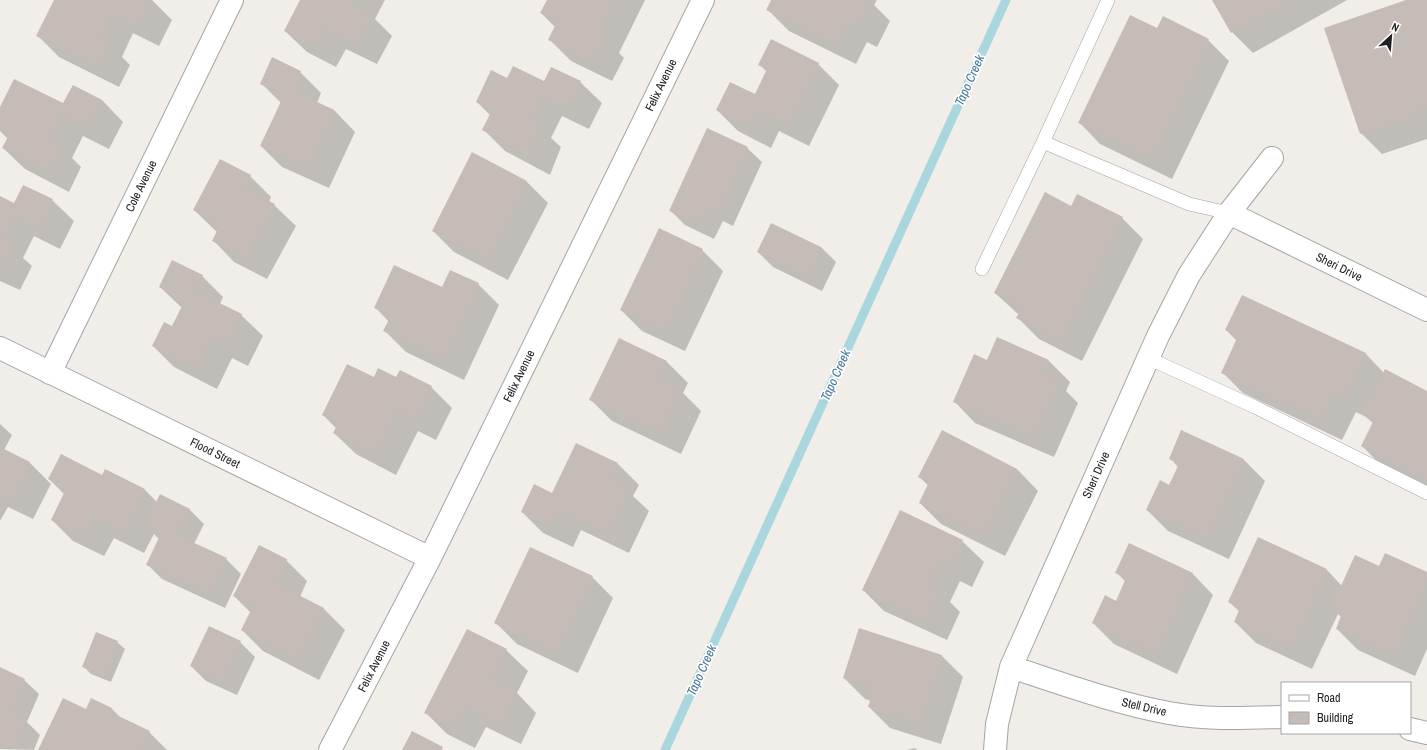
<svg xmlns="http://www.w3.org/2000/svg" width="1427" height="750" viewBox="0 0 1427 750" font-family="'Archivo Narrow',sans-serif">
  <rect width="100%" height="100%" fill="#f1ede8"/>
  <path fill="#0003" d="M55,0H152L172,20L159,46L133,33L122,57L130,65L119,87L59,57L38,36Z
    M301,0H385L375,19L392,36L377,64L346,49L336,67L307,52L285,31Z
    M548,0H645L619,53L624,58L612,81L571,61L549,39L555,27L541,13Z
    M772,0H877L874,5L890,21L877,47L867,42L856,64L789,31L768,10Z
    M1213,0H1347L1253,53L1232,32Z
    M1409,0H1427V139L1382,154L1361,133Z
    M1158,30L1208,40L1229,61L1172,179L1100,144L1079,122Z
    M818,64L839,85L809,146L779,131L771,148L738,131L717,110L755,96L767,72L760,65Z
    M300,72L321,93L317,103L334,110L355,132L329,188L282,167L261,146L281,103L261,83Z
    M508,79L544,82H580L602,103L589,129L562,116L551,138L561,147L550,175L505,151L484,130L490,115L477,102Z
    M73,86L102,100L123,122L109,149L83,136L72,158L81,167L69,192L25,169L3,148L8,139L0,131V109L64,105Z
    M747,148L762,162L733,226L723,221L714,239L685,225L670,210Z
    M473,154L527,182L548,203L508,280L454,252L433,231Z
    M250,176L271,197L269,202L274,205L296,226L267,279L234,262L213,240L217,232L194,210Z
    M0,197L14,204L52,200L74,221L60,249L34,236L23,258L32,266L20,290L0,281Z
    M1072,207L1122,218L1143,239L1082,361L1039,339L1018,318L1019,315L995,293Z
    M821,247L836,262L822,291L773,267L758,252Z
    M702,250L723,271L685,351L642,331L621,310Z
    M202,276L223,297L220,304L241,315L263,336L248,366L232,358L217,389L174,367L153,346L172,327L182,308L160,287Z
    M478,284L499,305L464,380L406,352L385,331L389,322L376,308L442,289Z
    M1226,330L1366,354L1384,373L1427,392V489L1383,467L1362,446L1373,423L1366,417L1356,412L1342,440L1243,393L1222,372L1237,341Z
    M997,339L1049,361L1070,382L1066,391L1078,403L1054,457L975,423L954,401L987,361Z
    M667,362L688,383L683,393L701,411L681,454L612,421L591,400Z
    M396,378L431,387L452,408L436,440L418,431L396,475L356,454L334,433L337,429L323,415L374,379Z
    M0,424L12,435L4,450L30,463L51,484L33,519L8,507L0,521Z
    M1182,432L1244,460L1265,481L1229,559L1168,531L1147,510L1170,486L1178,467L1170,458Z
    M618,464L639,485L633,496L649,511L629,553L581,530L573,547L543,533L522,512L552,495Z
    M1017,469L1038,491L1005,556L941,524L920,503L929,486L919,477Z
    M106,470L145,490L157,502L189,509L204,524L194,544L226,559L241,574L225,608L162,579L147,564L159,539L154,534L144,553L114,538L104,556L73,541L52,520L65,495L49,479L103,476Z
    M1259,538L1327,570L1342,586L1380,568L1427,573V649L1415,676L1358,650L1337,629L1342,618L1338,614L1312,669L1256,643L1235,622L1240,612L1229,602Z
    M962,541L984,562L972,587L960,581L950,602L960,612L947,640L884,611L863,590Z
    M286,560L307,581L300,597L324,609L345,630L319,680L263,651L242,630L251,613L234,596Z
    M1117,573H1192L1213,595L1177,674L1114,644L1093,623L1117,602L1126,582Z
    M592,577L613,598L578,673L517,644L495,622Z
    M859,629L942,656L963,677L941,744L890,728L869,707L871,701L865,699L844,678Z
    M117,642L125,649L111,682L91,674L83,666Z
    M240,642L255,657L237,695L206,681L191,666Z
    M506,650L528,671L517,693L536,713L521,744L486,727L475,748L447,734L426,713Z
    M0,668L24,680L39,694L27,722L40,735L34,750L0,749Z
    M112,709L121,718L149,732L167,750H39L86,711Z
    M915,748L917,750H907Z"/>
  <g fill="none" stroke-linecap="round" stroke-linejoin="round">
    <path stroke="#aad7dd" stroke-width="9" d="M665,750L1006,0"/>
  </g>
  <path fill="#c6bcb7" d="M54,0H150L138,26L112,13L100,38L110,43L98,66L36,36Z
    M300,0H353L351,4L371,14L356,44L324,28L315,47L284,31Z
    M547,0H613L597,33L603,36L591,60L548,40L557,22L540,13Z
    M771,0H869L856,27L846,22L835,44L766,10Z
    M1212,0H1289L1231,33Z
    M1406,0H1426L1427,2V106L1411,112L1412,116L1360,134L1324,28Z
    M1130,15L1157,28L1163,16L1209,39L1151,158L1078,123Z
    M771,39L819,63L788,125L758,111L749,127L716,110L730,82L755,94L767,69L758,65Z
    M272,57L301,71L292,90L334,110L307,168L260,146L284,95L260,84Z
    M513,66L544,81L551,67L581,81L568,108L541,96L529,120L540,125L528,155L482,130L492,110L476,102L491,70L507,78Z
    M14,79L63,103L73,85L102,100L88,128L62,115L50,140L61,145L48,171L2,148L10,133L0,128V107Z
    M707,128L748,147L718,212L708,207L699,225L669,211Z
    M472,152L527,181L487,259L432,231Z
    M220,159L251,175L244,188L275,204L246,259L212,241L220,225L193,210Z
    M23,185L53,199L39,228L13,216L1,240L11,244L0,267V196L14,203Z
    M1045,192L1071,206L1077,194L1123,217L1061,341L1016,318L1022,307L994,293Z
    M771,223L821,247L807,277L757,252Z
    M659,228L703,249L664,331L620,310Z
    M172,260L203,275L195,291L242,314L227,346L211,338L196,368L152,346L164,322L172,326L185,300L159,287Z
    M394,265L442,287L450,270L479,283L443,359L383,331L391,316L374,308Z
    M1242,295L1366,353L1346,396L1334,391L1321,420L1221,373L1238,336L1225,330Z
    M997,337L1049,360L1043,374L1058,381L1033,437L953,402L974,354L987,360Z
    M619,338L667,361L659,379L681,389L660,433L589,400Z
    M347,364L374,377L378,368L396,377L400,370L432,386L415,420L397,411L375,454L333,433L338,423L322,415Z
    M1385,369L1427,391V480L1361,446L1374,420L1362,414Z
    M942,430L1017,469L983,536L919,503L929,482L918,477Z
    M1181,430L1244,459L1207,539L1146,510L1160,480L1169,485L1179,464L1169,459Z
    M576,443L618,463L610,480L628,489L608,533L560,509L551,526L521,512L534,484L552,493Z
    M0,447L30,462L11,499L0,493Z
    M61,454L102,475L105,469L145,489L123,533L92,517L83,536L51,520L66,489L48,479Z
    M160,494L190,509L177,535L227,558L210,594L146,565L161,533L145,526Z
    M900,510L963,540L950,567L939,561L928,584L939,590L925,620L862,590Z
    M1258,537L1327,569L1290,648L1234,622L1240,608L1228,602Z
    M1129,543L1193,573L1155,653L1092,623L1105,595L1116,601L1126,578L1115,573Z
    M259,545L287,559L275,583L324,608L298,659L241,630L253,606L233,596Z
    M530,547L593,576L556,652L494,623Z
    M1385,553L1427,572V581L1394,655L1336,629L1342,613L1331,608L1355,555L1379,566Z
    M209,626L241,641L222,681L190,666Z
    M859,628L942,655L920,724L868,707L874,688L843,678Z
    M467,629L507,649L492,679L516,691L499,724L464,706L454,728L424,713Z
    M96,632L118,641L104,676L82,667Z
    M0,667L25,679L10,712L26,720L13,748L0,742Z
    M63,698L86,709L91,698L112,708L110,712L150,731L141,750H38Z
    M412,731L443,747L442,750H402Z"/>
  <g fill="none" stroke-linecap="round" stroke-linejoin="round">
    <defs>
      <path id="lane" d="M1108,0L1043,142L1189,204L1229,213
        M982,269L1043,142
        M1148,358L1255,407L1427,493"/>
      <path id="street" d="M1229,213L1427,310
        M0,348L430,558
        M50,373L232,0
        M1011,667C1063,684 1115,703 1169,713C1206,720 1245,718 1282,717
        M1410,729L1427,733
        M330,750L430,558L703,0
        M995,750L997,724L1011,667L1158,336L1189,275L1229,213L1272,158"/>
    </defs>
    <use href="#lane" stroke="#a5a5a5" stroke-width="14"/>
    <use href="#street" stroke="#a5a5a5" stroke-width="24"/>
    <use href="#lane" stroke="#fff" stroke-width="13"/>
    <use href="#street" stroke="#fff" stroke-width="22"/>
  </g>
  <g text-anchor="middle" stroke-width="3.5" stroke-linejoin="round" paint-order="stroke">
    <g font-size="12" fill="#212121" stroke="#fff">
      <text transform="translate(661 85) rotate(-64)" y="4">Felix Avenue</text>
      <text transform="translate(141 186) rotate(-64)" y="4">Cole Avenue</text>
      <text transform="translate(1339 267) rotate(26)" y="4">Sheri Drive</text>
      <text transform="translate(519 376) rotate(-64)" y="4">Felix Avenue</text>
      <text transform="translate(215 453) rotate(26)" y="4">Flood Street</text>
      <text transform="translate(1096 475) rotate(-66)" y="4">Sheri Drive</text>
      <text transform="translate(374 666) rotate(-63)" y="4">Felix Avenue</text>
      <text transform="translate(1144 707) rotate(13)" y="4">Stell Drive</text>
    </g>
    <g font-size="13" font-style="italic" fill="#467797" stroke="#fff">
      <text transform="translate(969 80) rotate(-66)" y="5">Tapo Creek</text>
      <text transform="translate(835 375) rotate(-66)" y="5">Tapo Creek</text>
      <text transform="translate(701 670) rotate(-66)" y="5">Tapo Creek</text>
    </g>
  </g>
  <rect x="1281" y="682" width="130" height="52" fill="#ffffff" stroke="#a6a6a6"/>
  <rect x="1289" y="695" width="20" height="6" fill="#ffffff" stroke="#a6a6a6"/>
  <text x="1317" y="702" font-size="12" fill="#212121">Road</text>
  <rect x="1289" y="712" width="20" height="12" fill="#c6bcb7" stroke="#a6a6a6"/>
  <text x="1317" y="722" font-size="12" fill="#212121">Building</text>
  <g transform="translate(1391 36) rotate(26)" stroke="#ffffff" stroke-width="3" paint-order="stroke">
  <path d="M0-3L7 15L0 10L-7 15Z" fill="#212121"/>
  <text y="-6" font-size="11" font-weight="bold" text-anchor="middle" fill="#212121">N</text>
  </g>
</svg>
